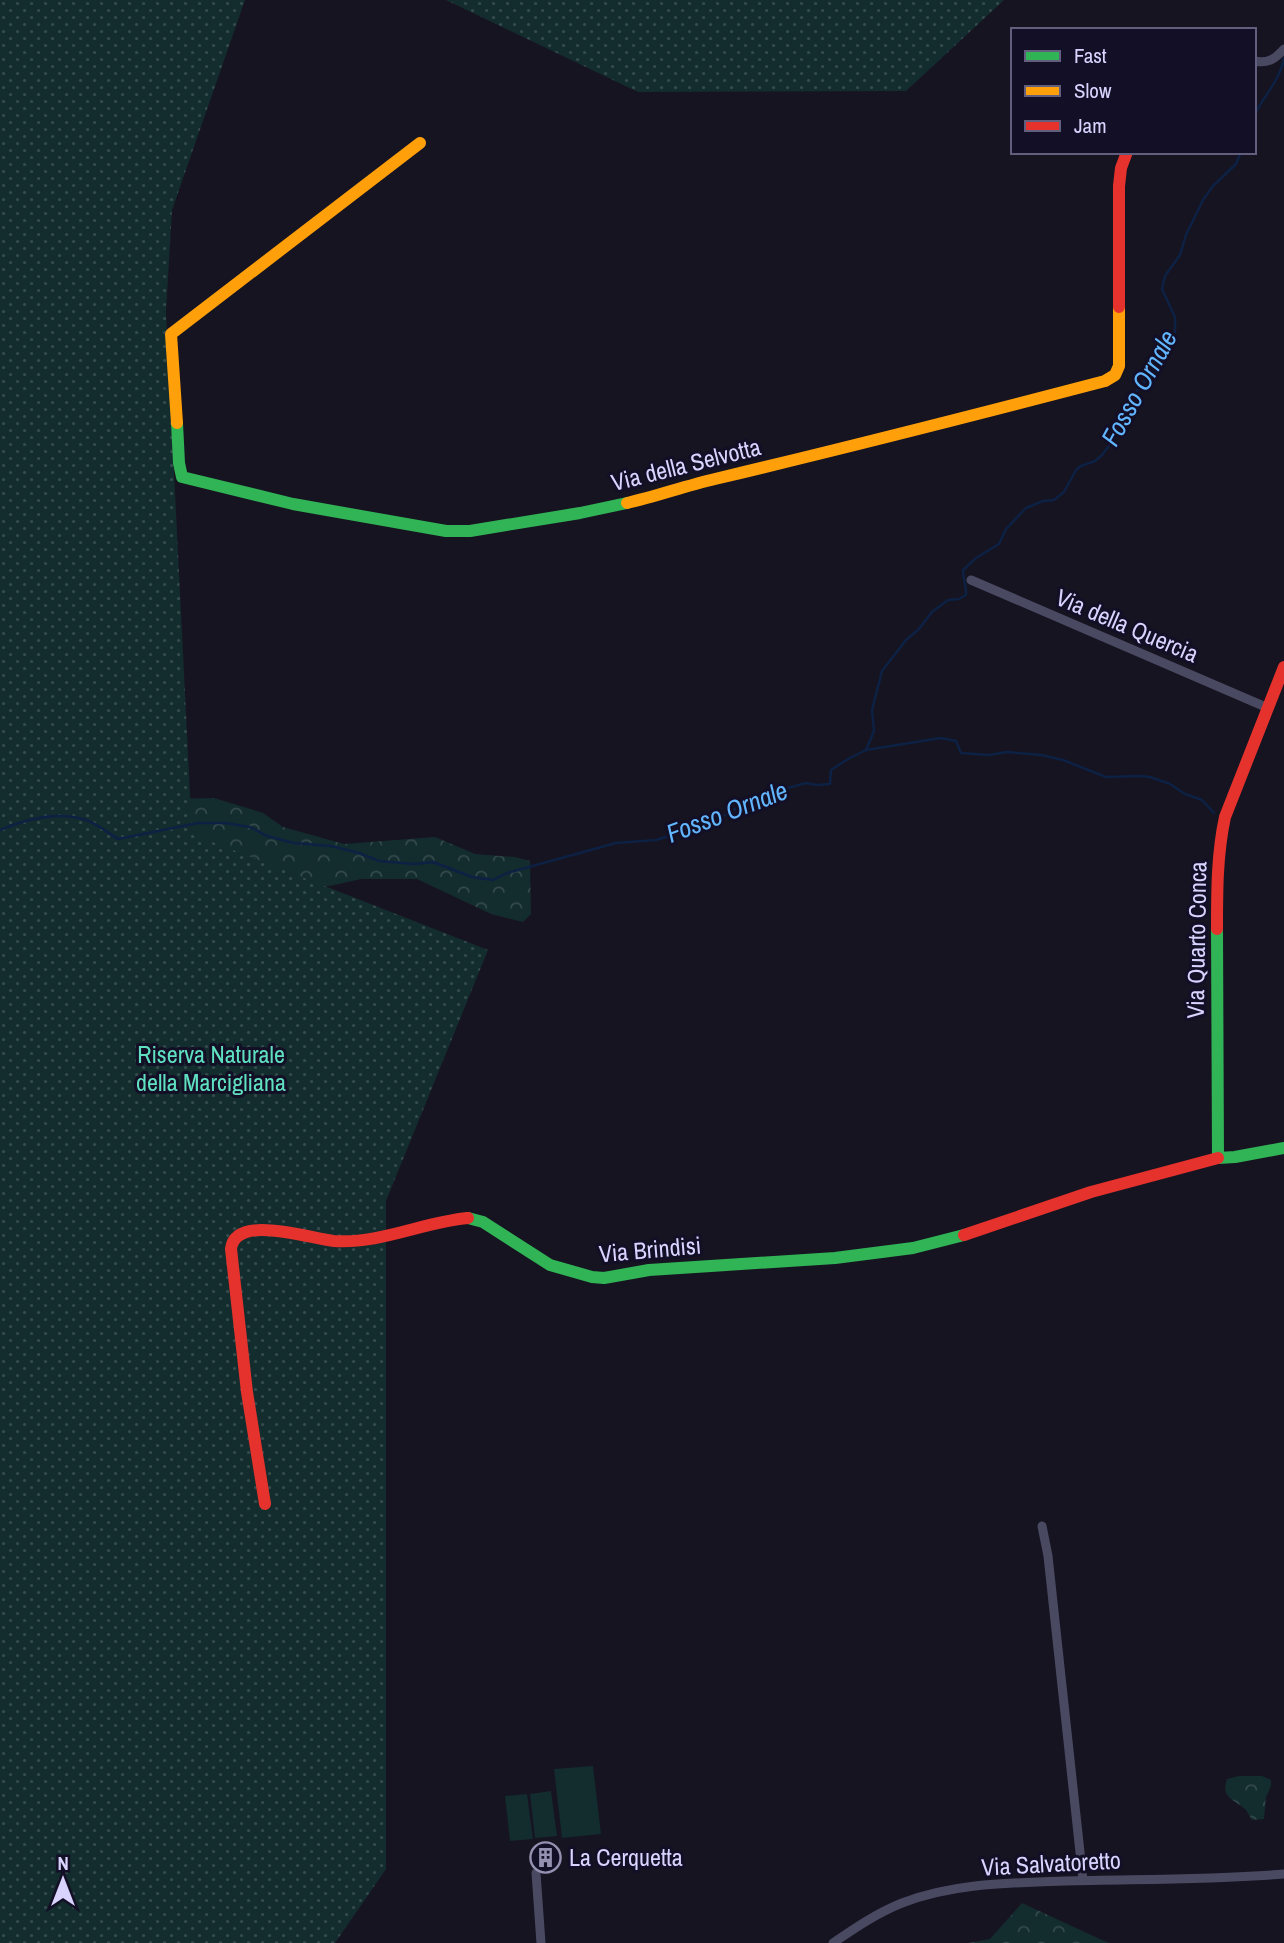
<svg xmlns="http://www.w3.org/2000/svg" width="1284" height="1943" viewBox="0 0 1284 1943" font-family="'Archivo Narrow',sans-serif">
  <defs>
    <pattern id="forest-crowns" width="20" height="18" patternUnits="userSpaceOnUse" patternTransform="scale(1.75)"><rect width="20" height="18" fill="#132c2d"/><path d="M2 6a3 3 0 1 1 6 0M12 15a3 3 0 1 1 6 0" fill="none" stroke="#354a4c"/></pattern>
    <pattern id="park-dots" width="8" height="8" patternUnits="userSpaceOnUse" patternTransform="scale(1.75)"><rect width="8" height="8" fill="#132c2d"/><path d="M2 2h.1M6 6h.1" fill="none" stroke="#354a4c" stroke-width="1.8" stroke-linecap="round"/></pattern>
  </defs>
  <rect width="100%" height="100%" fill="#161421"/>
  <path fill="#132c2d" d="M593,1766L601,1834L562,1838L554,1769Z
    M551,1791L557,1836L535,1838L530,1794Z
    M527,1794L533,1839L510,1841L505,1796Z"/>
  <path fill="url(#forest-crowns)" d="M214,798L263,813L283,827L344,844L435,837L475,854L515,857L530,861L531,914L523,922L491,914L417,879H361L330,886L274,885L0,803Z
    M1239,1776H1262L1271,1780V1786L1266,1797L1264,1819L1252,1820C1250,1817 1248,1813 1246,1810C1236,1800 1220,1799 1227,1779Z
    M1022,1903L1102,1940L1109,1943H968L990,1939Z"/>
  <path fill="url(#park-dots)" d="M0,0H245L172,210L166,312L192,834L488,950L386,1201V1869L335,1943H0Z
    M446,0H1004L906,91L638,92Z"/>
  <g fill="none" stroke-linecap="round" stroke-linejoin="round">
    <path stroke="#0d2144" stroke-width="2.5" d="M1254,116C1264,95 1280,81 1284,58
      M866,750L941,738L956,741L961,753L989,755L1007,752L1041,755L1063,760L1106,777L1139,776L1150,777L1170,784L1185,794L1202,800L1214,813
      M0,830C26,819 55,811 83,819C95,822 107,832 118,839L198,823H225L250,827L267,836L294,843L331,846L359,853L379,861L414,864L433,862L472,877L493,880L507,873L616,843L656,840L711,823L756,797L806,783L816,785L830,784L831,770L848,759L866,750L874,731L872,710L882,671L906,640L919,629L932,612L948,600L959,599L966,595C967,587 963,581 963,570L976,558L999,544L1006,529L1026,508L1043,501L1054,500L1064,492L1076,470L1081,466L1095,461L1102,455L1114,439L1129,401L1154,369L1172,339L1175,332V317L1162,289L1165,276L1180,255L1186,235L1203,200L1213,186L1236,164L1241,152"/>
    <path stroke="#4a4962" stroke-width="9" d="M1254,61C1268,64 1275,59 1284,49
      M971,580L1268,708
      M1042,1526L1048,1556L1083,1880
      M536,1873L541,1943
      M833,1943C855,1928 877,1913 902,1903C954,1883 1010,1883 1065,1881C1138,1879 1211,1880 1284,1874"/>
    <path stroke="#30b455" stroke-width="12" d="M177,423L179,463L182,477L293,504L446,531H470L580,513L627,503
      M1217,929L1218,1158L1235,1157L1284,1148
      M468,1218L483,1222L550,1265L592,1277L604,1278L649,1270L835,1258L913,1248L964,1235"/>
    <path stroke="#ff9f0a" stroke-width="12" d="M177,423L171,334L420,143
      M627,503C657,496 685,486 715,479C845,448 975,415 1105,381L1115,375L1119,366V307"/>
    <path stroke="#e5322d" stroke-width="12" d="M1119,307V186L1121,168L1127,152
      M1217,929C1217,891 1217,854 1225,817L1284,667
      M964,1235L1091,1192L1218,1158
      M265,1504L247,1392L231,1249C235,1213 311,1239 334,1241C381,1244 423,1222 468,1218"/>
  </g>
  <defs>
    <symbol id="building-ring" viewBox="-11 -11 22 22"><circle r="9.5" fill="#130f26" stroke="#9591b1" stroke-width="1.5"/><path d="M-4-6H4V6H1V3H-1V6H-4ZM-2.5-4.3h1.7v1.8h-1.7ZM.8-4.3h1.7v1.8H.8ZM-2.5-1h1.7V.8h-1.7ZM.8-1h1.7V.8H.8Z" fill="#9591b1"/></symbol>
  </defs>
  <g fill-rule="evenodd">
    <use href="#building-ring" x="528" y="1840" width="35" height="35"/>
  </g>
  <g text-anchor="middle" stroke-width="6" stroke-linejoin="round" paint-order="stroke">
    <g font-size="24" fill="#d9d4ff" stroke="#130f26">
      <text transform="translate(686 465) rotate(-14)" y="8">Via della Selvotta</text>
      <text transform="translate(1127 626) rotate(23)" y="8">Via della Quercia</text>
      <text transform="translate(1197 940) rotate(-89)" y="8">Via Quarto Conca</text>
      <text transform="translate(650 1250) rotate(-5)" y="8">Via Brindisi</text>
      <text transform="translate(1051 1864) rotate(-3)" y="8">Via Salvatoretto</text>
    </g>
    <g font-size="24" fill="#5fe0c0" stroke="#130f26">
      <text x="211" y="1063">Riserva Naturale<tspan x="211" dy="28">della Marcigliana</tspan></text>
    </g>
    <g font-size="24" fill="#d9d4ff" stroke="#130f26" text-anchor="start">
      <text x="569" y="1866">La Cerquetta</text>
    </g>
    <g font-size="26" font-style="italic" fill="#62b6ff" stroke="#130f26">
      <text transform="translate(1139 388) rotate(-61)" y="9">Fosso Ornale</text>
      <text transform="translate(727 812) rotate(-21)" y="9">Fosso Ornale</text>
    </g>
  </g>
  <rect x="1011" y="28" width="245" height="126" fill="#130f26" stroke="#625e7d" stroke-width="2"/>
  <rect x="1025" y="51" width="35" height="10" fill="#30b455" stroke="#625e7d" stroke-width="2"/>
  <text x="1074" y="63" font-size="21" fill="#d9d4ff">Fast</text>
  <rect x="1025" y="86" width="35" height="10" fill="#ff9f0a" stroke="#625e7d" stroke-width="2"/>
  <text x="1074" y="98" font-size="21" fill="#d9d4ff">Slow</text>
  <rect x="1025" y="121" width="35" height="10" fill="#e5322d" stroke="#625e7d" stroke-width="2"/>
  <text x="1074" y="133" font-size="21" fill="#d9d4ff">Jam</text>
  <g transform="translate(63 1880)" stroke="#130f26" stroke-width="5" paint-order="stroke">
  <path d="M0-5L12 26L0 18L-12 26Z" fill="#d9d4ff"/>
  <text y="-10" font-size="19" font-weight="bold" text-anchor="middle" fill="#d9d4ff">N</text>
  </g>
</svg>
